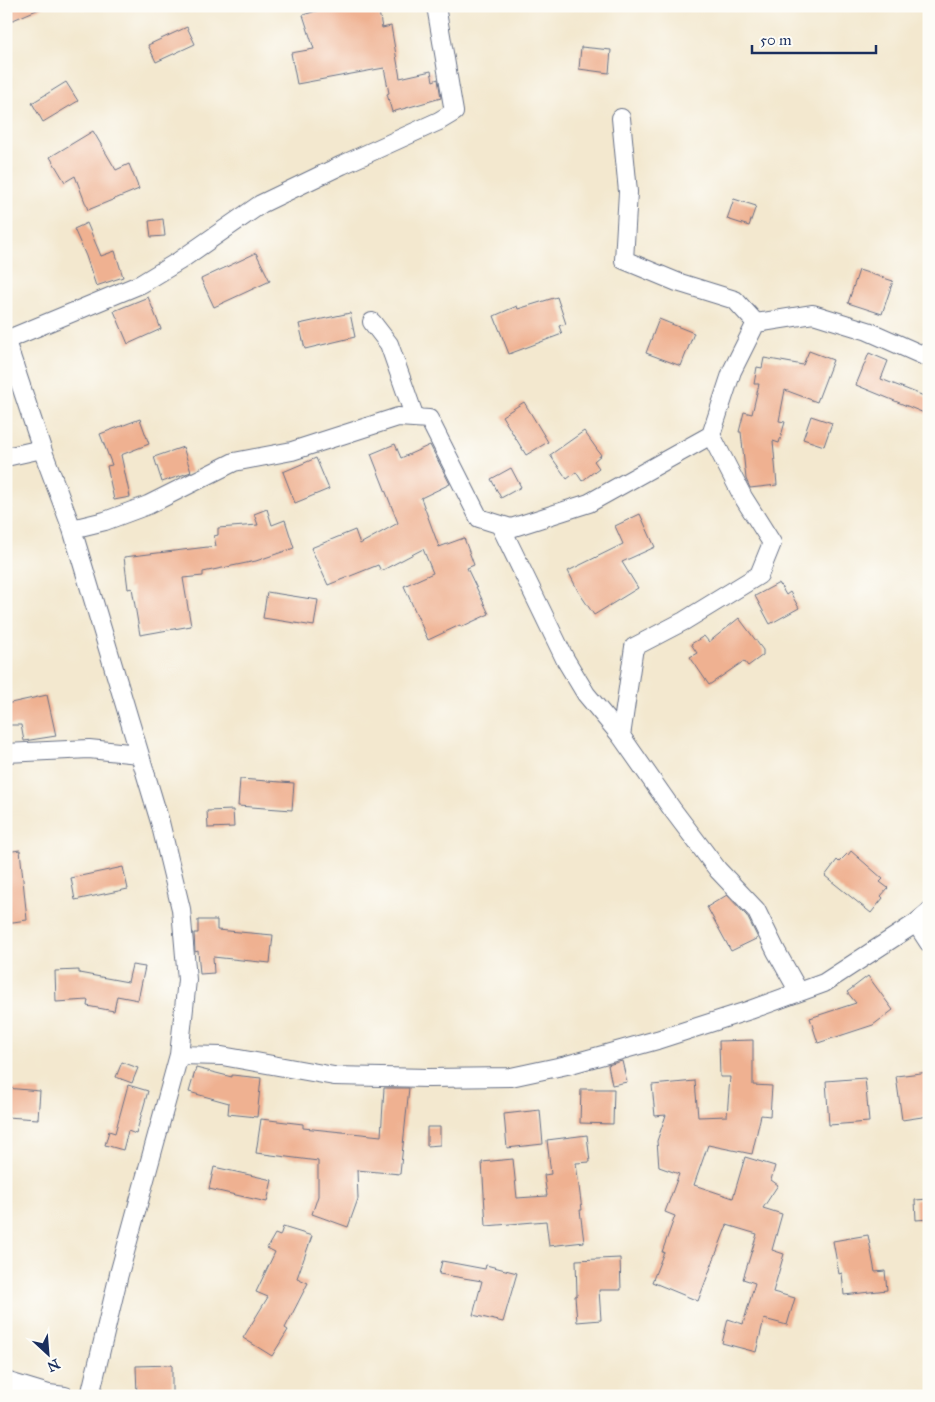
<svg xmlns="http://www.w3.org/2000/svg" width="935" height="1402" viewBox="0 0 935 1402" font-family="'IM FELL Great Primer',serif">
  <rect width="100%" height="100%" fill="#fdfcf7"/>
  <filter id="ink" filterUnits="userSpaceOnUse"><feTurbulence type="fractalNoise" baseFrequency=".02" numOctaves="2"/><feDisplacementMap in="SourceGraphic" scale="10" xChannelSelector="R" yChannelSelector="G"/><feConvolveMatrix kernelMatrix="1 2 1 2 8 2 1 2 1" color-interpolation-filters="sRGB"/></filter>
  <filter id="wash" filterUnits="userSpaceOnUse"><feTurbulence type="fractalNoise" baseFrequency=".0096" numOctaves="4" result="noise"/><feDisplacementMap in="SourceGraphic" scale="20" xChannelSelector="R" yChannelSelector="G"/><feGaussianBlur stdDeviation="1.12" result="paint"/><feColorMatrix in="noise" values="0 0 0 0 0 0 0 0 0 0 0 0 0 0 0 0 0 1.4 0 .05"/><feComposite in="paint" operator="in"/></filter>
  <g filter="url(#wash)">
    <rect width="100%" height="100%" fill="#f3e8cf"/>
    <g id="blocks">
      <path fill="#efb191" d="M6,6H46L6,23Z
        M332,6H378L382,28L391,26L400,78L431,71L433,81L438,79L441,98L392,112L387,94L389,93L384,68L297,84L291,53L314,49L303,15Z
        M187,27L195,44L156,62L148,45Z
        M581,47L611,50L609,73L579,69Z
        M66,82L78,101L43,122L32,103Z
        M93,131L116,170L129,164L139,189L88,210L75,176L65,182L50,157Z
        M734,199L756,206L749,226L727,219Z
        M163,219L165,236L151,237L149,221Z
        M87,223L101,256L115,251L123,277L96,286L86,256L74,229Z
        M256,253L270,281L214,307L201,279Z
        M859,270L893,281L882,314L848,303Z
        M148,297L161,329L128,344L114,311Z
        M557,297L566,324L559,326L562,334L509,354L494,316L517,306L518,309Z
        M350,313L355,337L305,349L299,324Z
        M659,319L694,333L681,366L646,353Z
        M809,351L833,360L817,402L785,390L779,421L785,422L779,443L773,441L777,485L750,488L746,479L741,432H739L744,412L752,414L759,384H754L757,367L762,368L764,358L803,365Z
        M869,353L888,361L881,379L929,398V415L856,385Z
        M524,402L548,442L526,455L502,416Z
        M811,416L832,423L824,446L803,439Z
        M140,419L149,444L121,455L130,497L114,500L107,466L112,465L100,434Z
        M584,431L601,455L594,461L599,468L582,481L576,472L567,479L550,455Z
        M395,444L401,458L430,445L450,484L421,498L439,547L464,538L474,565L467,568L489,614L461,627L460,625L428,640L404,586L433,573L423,549L381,571L378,565L328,585L311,548L355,530L360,544L398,523L371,454Z
        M183,447L191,472L162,482L154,457Z
        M316,458L329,489L295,503L283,472Z
        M511,468L521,487L501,498L491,479Z
        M267,509L272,525L285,520L294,548L256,561L203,572V576L183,578L191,626L140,635L132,588L128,589L124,557L216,546L214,536L218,535V528L258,525L254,514Z
        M640,514L655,547L622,562L638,588L594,615L578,591L568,571L623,544L615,526Z
        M779,583L786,595L790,592L799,608L770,624L755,596Z
        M267,592L318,600L314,626L263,618Z
        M739,618L763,650V655L748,666L744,661L709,685L690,657L697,653L691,644L704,636L709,642Z
        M47,695L56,736L24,741L21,725H6V704Z
        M240,779L294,783L292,810L238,806Z
        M233,810L234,827L208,828L207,811Z
        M20,850L27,920L6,923V852Z
        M851,851L883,879L880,882L888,888L881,896L883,898L871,913L825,876L837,860L839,862L847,854L848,855Z
        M123,867L128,889L75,900L71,878Z
        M727,895L747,916L758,938L731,951L707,907Z
        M198,920H217V930L273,935L270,963L213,957L214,973L200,974L198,951L195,952L194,933H198Z
        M132,965L145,967L138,1000L117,996L114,1011L87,1006L88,1000L56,1002L55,971L79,970V973L128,982Z
        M868,976L893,1010L873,1025L818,1043L810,1018L856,1003L847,992Z
        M753,1040V1085L772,1086L770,1116L761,1115L752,1154L708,1145L694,1185L733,1198L745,1157L775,1166L771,1180L778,1185L763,1208L782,1214L772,1250L784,1254L773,1292L795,1298L787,1325L764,1319L756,1352L722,1343L728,1319L743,1324L755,1283L743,1279L757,1234L727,1225L698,1301L652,1282L664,1252H662L675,1216L665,1212L679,1174L659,1167L657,1141L666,1115L655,1116L652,1085L695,1081L698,1117L727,1116L730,1077H720L719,1041Z
        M622,1061L627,1082L612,1085L608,1065Z
        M122,1062L138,1068L132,1083L116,1077Z
        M196,1068L232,1077V1075L261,1078L257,1117L228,1114L229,1103L189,1092Z
        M929,1072V1116L902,1120L896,1076Z
        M865,1078L869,1122L829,1125L826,1081Z
        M128,1085L148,1091L136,1134L128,1131L123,1150L105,1145L109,1131L115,1133Z
        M6,1088L40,1091L38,1119L6,1117Z
        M384,1088H409L400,1174L357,1170L358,1199L348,1227L312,1214L318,1196V1161L256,1153L261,1119L303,1124V1128L381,1136Z
        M581,1089H614L613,1124L580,1123Z
        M540,1110L543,1144L507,1148L504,1114Z
        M427,1127H440V1145L427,1146Z
        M587,1135L590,1162L576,1163L582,1210H580L584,1242L549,1246L546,1221L486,1226L482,1162L513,1159L517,1198L547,1196L544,1175L551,1174L547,1140Z
        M214,1167L272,1180L267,1202L209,1189Z
        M929,1199V1219L916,1220L915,1200Z
        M283,1227L312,1236L297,1278L308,1283L285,1328L288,1330L272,1356L243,1338L268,1297L256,1292L275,1252L267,1248L275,1234L280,1236Z
        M868,1235L875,1272L885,1271L887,1290L844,1295L842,1273L839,1274L833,1241Z
        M620,1258L621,1290H599L601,1320L577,1322L575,1296L577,1295L576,1260Z
        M442,1261L485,1269L486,1265L517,1273L503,1322L473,1315L482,1281L439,1274Z
        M172,1365V1395H137L136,1366Z"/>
    </g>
  </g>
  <g filter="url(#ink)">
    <use href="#blocks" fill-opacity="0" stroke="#677086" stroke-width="1"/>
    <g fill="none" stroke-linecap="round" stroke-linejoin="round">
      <defs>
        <path id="minor" d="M621,118L628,192L624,260L677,282L735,300L756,323
          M372,322L389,344L415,418
          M6,340L141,284L179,261L261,204L342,165L439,121L454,112L436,6
          M6,341L42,449L72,529L160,822L181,909L187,980L179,1055L119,1274L90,1396
          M711,435L743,497L772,543L759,575L684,621L634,647L621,736L672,809L718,870L756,910L776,951L799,992
          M6,457L42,449
          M500,525L565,659L586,694L621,736
          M72,529L105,521L148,505L234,462L292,451L398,417L429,419L479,518L511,528L589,503L711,435L732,371L756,323L813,314L868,331L929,358
          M6,753L89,749L139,754
          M916,923L929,943
          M179,1055L222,1056L334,1076L429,1078L511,1077L567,1065L657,1040L750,1010L824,983L916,923L929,912
          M6,1381L49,1394L65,1396"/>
      </defs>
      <use href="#minor" stroke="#677086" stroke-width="20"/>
      <use href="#minor" stroke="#fff" stroke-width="18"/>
    </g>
  </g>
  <rect width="935" height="1402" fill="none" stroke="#fdfcf7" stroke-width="25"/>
  <g transform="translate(48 1354) rotate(154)" stroke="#fdfcf7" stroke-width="4" paint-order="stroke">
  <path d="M0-4L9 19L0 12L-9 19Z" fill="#1b2f5e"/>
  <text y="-8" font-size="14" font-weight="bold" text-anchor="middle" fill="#1b2f5e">N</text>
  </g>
  <path d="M752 45v8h124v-8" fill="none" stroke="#1b2f5e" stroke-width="2.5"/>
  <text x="760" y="45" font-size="15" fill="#1b2f5e" stroke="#fdfcf7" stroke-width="4" paint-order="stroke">50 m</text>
</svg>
